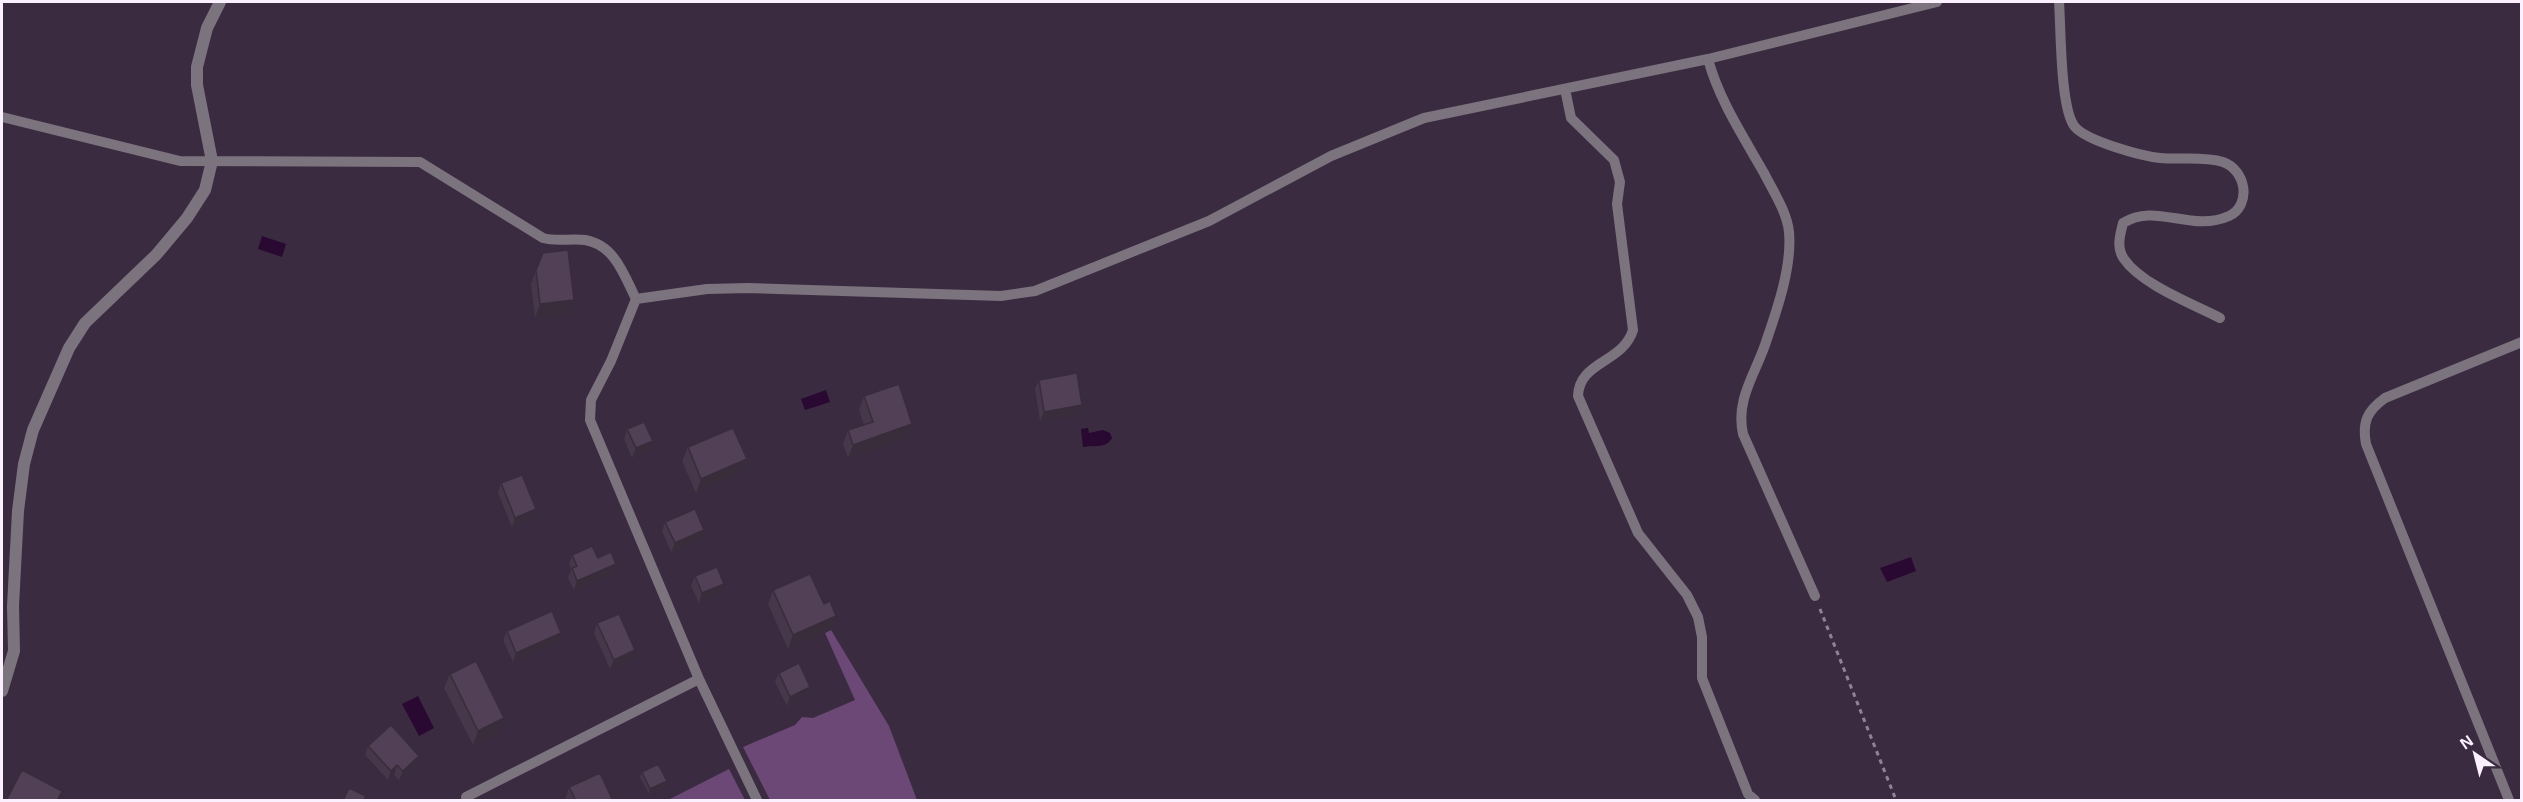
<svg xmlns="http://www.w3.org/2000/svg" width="2523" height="802" viewBox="0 0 2523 802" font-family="Helvetica,sans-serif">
  <rect width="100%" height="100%" fill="#3b2b40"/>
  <path fill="#6b4875" d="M831,630L889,726L917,800H770L743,747L795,725L802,717L813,718L855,700L825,633Z
    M729,769L745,800H668Z"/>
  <path fill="#290832" d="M262,236L286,244L282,257L258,249Z
    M826,390L830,402L805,410L801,399Z
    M1088,428L1089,433L1103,430L1110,433L1112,438C1106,449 1094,445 1083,447L1081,429Z
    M1911,557L1916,571L1887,582L1880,568Z
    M418,696L434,728L419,736L402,704Z"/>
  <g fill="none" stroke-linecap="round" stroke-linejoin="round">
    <path stroke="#918395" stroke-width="3" stroke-dasharray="4.5 4.5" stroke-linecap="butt" d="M1820,609L1896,800"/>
    <path stroke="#7b737e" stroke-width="10" d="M2059,2C2061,27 2060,110 2075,127C2087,141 2141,156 2160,158C2181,160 2203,156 2223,162C2246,170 2252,205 2229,216C2191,233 2156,202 2123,223C2120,235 2116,248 2124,259C2142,285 2193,304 2220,318
      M1708,59C1719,100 1743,136 1764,173C1773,191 1787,212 1789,232C1792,266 1778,307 1767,339C1757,372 1735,398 1743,434L1815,596
      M1565,89L1571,118L1614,160L1620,182L1617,204L1633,330C1623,363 1579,361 1578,396L1638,533L1687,595L1698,617L1702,637V678L1748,794L1755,800
      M2,117L180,161L420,162L543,238C557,242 571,238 585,240C615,245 624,275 636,299
      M466,797L699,679
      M757,800L699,679L590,420L591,400L611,361L636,299L707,289L748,288L1001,296L1035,291L1209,221L1331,156L1424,118L1708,59L1937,2
      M2509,800L2366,444C2362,422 2367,411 2385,398L2522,342"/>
    <path stroke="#7b737e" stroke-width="12" d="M2,691L14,651L13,606L18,511L24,464L33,430L69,348L85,323L156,255L187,218L205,190L212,161L197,85V67L207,28L220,2"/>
  </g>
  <path fill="#46374a" d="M536,270L574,300L569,314L535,318L531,284Z
    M1039,380L1078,415L1040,421L1035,389Z
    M864,396L912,424L907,438L848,458L843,444L848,430L864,425L859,410Z
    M627,429L649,450L632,458L624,439Z
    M688,447L747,459L741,473L696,493L682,461Z
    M501,483L536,509L532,519L512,527L498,493Z
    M665,522L701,540L671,552L662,531Z
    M572,555L598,558L616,564L613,573L574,590L568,578L571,570L569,564Z
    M695,576L721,593L699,603L691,586Z
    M773,590L824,604L836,616L831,630L788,649L768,604Z
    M597,623L632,660L610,669L594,633Z
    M507,631L558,642L513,662L503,640Z
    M779,673L810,687L807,697L787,706L775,682Z
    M450,674L499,732L473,745L444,688Z
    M368,746L419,756L416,765L399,780L394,775L388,780L365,755Z
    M642,772L667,781L665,786L649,794L640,777Z
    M569,787L613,801H565Z"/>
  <path fill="#392d3c" d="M574,300L569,314L535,318L540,304Z
    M1082,405L1078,415L1040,421L1044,412Z
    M912,424L907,438L848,458L853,445Z
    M653,441L649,450L632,458L636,448Z
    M747,459L741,473L696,493L701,479Z
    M536,509L532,519L512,527L515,518Z
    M704,530L701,540L671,552L675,543Z
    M616,564L613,573L574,590L577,581Z
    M724,584L721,593L699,603L702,593Z
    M836,616L831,630L788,649L793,635Z
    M561,633L558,642L513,662L516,653Z
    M635,650L632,660L610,669L614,660Z
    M810,687L807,697L787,706L790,697Z
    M504,718L499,732L473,745L478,731Z
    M419,756L416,765L399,780L403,771Z
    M397,765L394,775L388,780L391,771Z
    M667,781L665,786L649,794L650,789Z"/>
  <path fill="#514056" stroke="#392d3c" stroke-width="1.5" d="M568,250L574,300L540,304L536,270L543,253Z
    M1077,373L1082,405L1044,412L1039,380Z
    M899,384L912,424L853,445L848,430L873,422L864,396Z
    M644,422L653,441L636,448L627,429Z
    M733,428L747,459L701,479L688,447Z
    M522,475L536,509L515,518L501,483Z
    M695,509L704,530L675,543L665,522Z
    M592,546L598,558L611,552L616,564L577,581L572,568L577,566L572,555Z
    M717,567L724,584L702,593L695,576Z
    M810,574L824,604L830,601L836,616L793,635L773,590Z
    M552,611L561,633L516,653L507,631Z
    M619,614L635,650L614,660L597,623Z
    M476,661L504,718L478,731L450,674Z
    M799,663L810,687L790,697L779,673Z
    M391,725L419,756L403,771L397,765L391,771L368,746Z
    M658,764L667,781L650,789L642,772Z
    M22,770L62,791L57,801H6Z
    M600,773L613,801H576L569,787Z
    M349,788L366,796L363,801H343Z"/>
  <rect width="2523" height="802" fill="none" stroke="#faf0fe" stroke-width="6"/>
  <g transform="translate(2475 754) rotate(325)" stroke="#3b2b40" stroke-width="4.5" paint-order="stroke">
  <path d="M0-4.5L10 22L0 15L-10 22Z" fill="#faf0fe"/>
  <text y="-9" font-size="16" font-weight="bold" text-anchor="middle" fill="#faf0fe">N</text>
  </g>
</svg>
